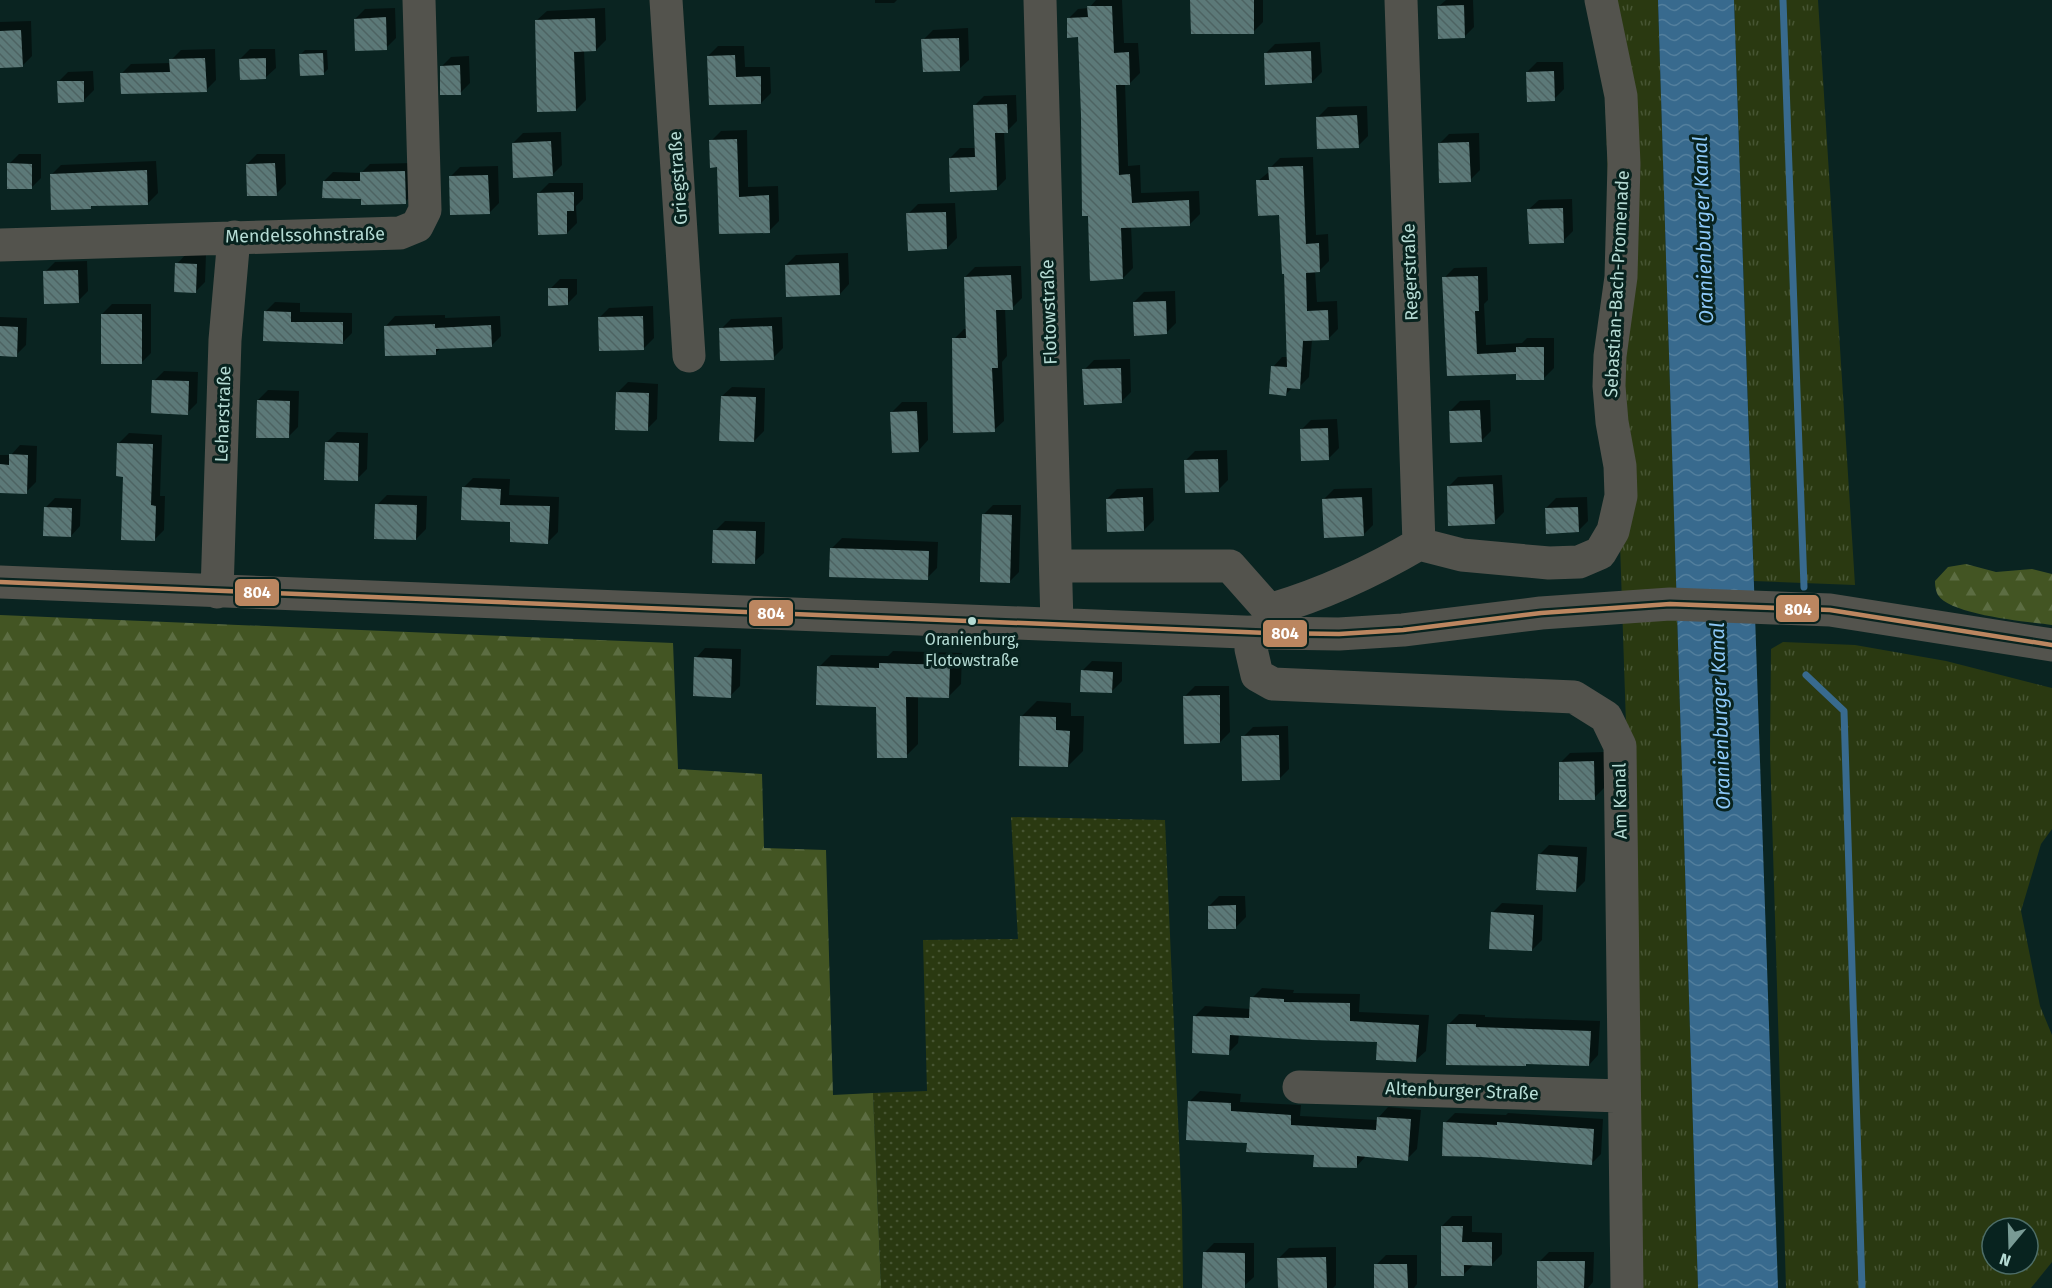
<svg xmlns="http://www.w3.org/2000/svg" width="2052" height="1288" viewBox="0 0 2052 1288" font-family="'Fira Sans',sans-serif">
  <defs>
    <pattern id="grass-dots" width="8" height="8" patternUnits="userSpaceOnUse" patternTransform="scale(1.5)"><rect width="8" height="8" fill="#2a3911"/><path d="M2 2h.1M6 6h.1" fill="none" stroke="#475533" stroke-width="1.8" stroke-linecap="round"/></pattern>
    <pattern id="forest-firs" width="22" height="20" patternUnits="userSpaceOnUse" patternTransform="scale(1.5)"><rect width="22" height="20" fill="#435523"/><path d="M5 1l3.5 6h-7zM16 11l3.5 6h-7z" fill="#5c6d42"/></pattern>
    <pattern id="park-tufts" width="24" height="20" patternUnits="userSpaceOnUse" patternTransform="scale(1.5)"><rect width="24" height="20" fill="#2a3911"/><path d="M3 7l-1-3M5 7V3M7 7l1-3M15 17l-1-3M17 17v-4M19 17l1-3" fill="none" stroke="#475533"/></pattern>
    <pattern id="water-waves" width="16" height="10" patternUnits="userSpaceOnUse" patternTransform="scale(1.5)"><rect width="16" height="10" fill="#386a8e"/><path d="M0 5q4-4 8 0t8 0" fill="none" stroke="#537f9d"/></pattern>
    <pattern id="building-back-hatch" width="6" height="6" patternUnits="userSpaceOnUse" patternTransform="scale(1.5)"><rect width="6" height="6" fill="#5c7978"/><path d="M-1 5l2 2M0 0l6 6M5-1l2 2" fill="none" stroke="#4d6362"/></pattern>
  </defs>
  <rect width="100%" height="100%" fill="#0a2421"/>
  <path fill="url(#grass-dots)" d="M1011,817L1165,820L1182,1210L1183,1288H881L873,1093L927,1091L923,940L1018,939Z"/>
  <path fill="url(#forest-firs)" d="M1966,564L1996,572L2032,569L2052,574V625C2029,622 1950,615 1938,595C1936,592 1935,586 1935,581L1948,567Z
    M0,615L673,643L678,769L762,774L764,848L826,850L833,1095L873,1093L881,1288H0Z"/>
  <path fill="url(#park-tufts)" fill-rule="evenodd" d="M1602,0H1658L1698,1288H1638L1634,966Z
    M1734,0H1818L1855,585L1754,581Z
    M1783,642L1855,645L1946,661L2052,688V829L2041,844L2021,911L2040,1006L2052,1035V1262L2031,1288H1786L1770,750L1771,649ZM1992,1228H2028V1264H1992Z"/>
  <path fill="url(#water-waves)" d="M1658,0H1734L1778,1288H1698Z"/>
  <path fill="#0007" d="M875,0H897L894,3H875Z
    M1096,0H1122L1124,43H1138L1140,73L1130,83L1125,84L1128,166L1140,165L1141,193L1199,191L1200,214L1190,224L1131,226L1133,268L1123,278L1080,36L1068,19L1078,9L1089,8Z
    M1192,0H1263V22L1253,32Z
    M1446,0H1473L1474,27L1464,37L1438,7Z
    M395,8L396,38L386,48L355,19L365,9Z
    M605,8L606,40L596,50H584L586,100L576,110L537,20L547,11Z
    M31,21L32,56L22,66H0V22Z
    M968,28L969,60L959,69L923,40L933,30Z
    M1320,42L1322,72L1312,82L1265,54L1275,44Z
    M718,46H744L745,67H770L771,93L761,103L708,56Z
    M215,49L216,80L206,90L121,74L131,64L171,63V60L181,50Z
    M250,49H275L276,68L266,77L240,59Z
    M305,50H327L328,69L323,74L300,55Z
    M469,56L470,83L460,93L441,67L451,57Z
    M1537,62H1563L1564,89L1554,99L1527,72Z
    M93,71L94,90L84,100L58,82L68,72Z
    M1016,95L1017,121L1007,131H1004L1006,179L996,189L950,158L960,148H976L974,106L984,96Z
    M1367,106L1368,136L1358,146L1318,117L1328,107Z
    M747,130L748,187L778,186L779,221L769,231L721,233L718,166L711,141L721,131Z
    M561,132L562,165L552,175L513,143L523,133Z
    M1479,133L1480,170L1470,180L1439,144L1449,134Z
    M19,154H41V178L31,188L9,164Z
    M257,154H285L286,184L276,194L247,164Z
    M1313,157L1316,235L1328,234L1329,261L1319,271H1315L1317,302L1337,301L1338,329L1328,339L1312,340L1309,377L1299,387H1293L1286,394L1273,367L1282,357H1288L1281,214L1258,181L1270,171V168L1280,158Z
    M156,161L158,193L148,203L93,205L90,208L51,175L61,165Z
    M413,163L414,193L405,202L362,197L324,181L333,172L361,173L370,164Z
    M498,166L499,203L489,213L450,177L460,167Z
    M549,183H583V199L576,206L577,223L567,233L539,193Z
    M1572,199L1573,231L1563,241L1529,209L1539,200Z
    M955,203L957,238L947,248L908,214L918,204Z
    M848,253L849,284L840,294L786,265L796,255Z
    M186,254H206L205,282L195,292L177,264Z
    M87,261L88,291L78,301L45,272L55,262Z
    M1021,266L1022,298L1012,308H1005L1007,356L1002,362L1004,421L994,430L954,339L964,329H967L965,277L975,267Z
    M1487,267L1488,300L1484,304L1486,345L1522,343L1527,338H1554V368L1544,378L1518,372L1448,375L1444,278L1454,268Z
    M560,279H577V294L567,304L550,289Z
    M1175,291L1176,323L1166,333L1134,302L1144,292Z
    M275,302L300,303V312L352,313V333L343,342L265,312Z
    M112,304H151V353L141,363L102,314Z
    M653,306L654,338L644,348L599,318L609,308Z
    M445,315V318L500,316L501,336L491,346L441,348L435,353L386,326L395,316Z
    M0,317L27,318L26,345L16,355H0Z
    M782,317L783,348L773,358L721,329L731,319Z
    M1130,359L1131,392L1121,402L1084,370L1094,360Z
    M164,371L198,372L197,403L187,413L154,381Z
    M628,382L658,384L657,419L647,429L618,392Z
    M732,387L765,388L764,431L754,441L722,396Z
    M268,390L299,391L298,427L288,437L258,400Z
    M1490,400L1491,431L1481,441L1450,411L1460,401Z
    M902,402H927L928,440L919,450L892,412Z
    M1337,419L1339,448L1329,458L1301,430L1311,420Z
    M337,432L368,433L367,469L357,479L327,442Z
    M129,433L162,435L160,496H165L164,530L154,540L124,475L119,443Z
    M20,445L37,446L36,482L26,492H0V455H11Z
    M1227,450L1228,480L1218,490L1185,461L1195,451Z
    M1502,475L1504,512L1494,522L1448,487L1458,477Z
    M473,478L510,479L509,495L559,497L558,532L548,542L512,521L463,488Z
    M1153,488L1154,520L1144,530L1107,499L1117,489Z
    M1372,488L1373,525L1363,535L1324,499L1334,489Z
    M387,495L427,496L426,529L416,539L377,505Z
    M1587,497L1588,521L1578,531L1546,508L1556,498Z
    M55,498L81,499L80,526L71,536L45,508Z
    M993,505H1021L1019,572L1009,582L983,515Z
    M725,521L765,522L764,553L754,562L715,531Z
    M842,538L938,542L937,568L927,578L832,548Z
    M705,648L741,649L740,686L730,696L696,658Z
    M893,651L962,653L961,684L948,697L918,696V744L906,756L878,705L819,667L831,655L888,656Z
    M1092,661L1122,662V681L1112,691L1082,671Z
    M1195,686H1229L1230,732L1220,742L1185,696Z
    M1037,701L1071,703V716H1084L1083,751L1068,766L1022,716Z
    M1288,726L1289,769L1279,779L1243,737L1253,727Z
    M1604,752V788L1594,798L1560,763L1570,753Z
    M1549,845L1587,847L1585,881L1575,891L1539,855Z
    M1219,896H1245L1246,917L1236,927L1209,906Z
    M1502,903L1543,905L1542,940L1532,950L1492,913Z
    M1262,988L1294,990L1293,993L1360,994L1359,1012L1429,1015L1426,1051L1416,1060L1379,1040L1239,1034L1238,1043L1228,1053L1195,1016L1205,1006L1251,1009L1252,998Z
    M1459,1014L1485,1015V1017L1600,1021L1598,1055L1589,1065L1527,1062L1449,1024Z
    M1200,1091L1241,1094L1240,1102L1301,1105L1300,1116L1378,1120L1379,1117L1388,1107L1421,1110L1417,1149L1407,1159L1366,1156L1356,1167L1315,1154L1248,1142L1190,1101Z
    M1455,1113L1506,1115L1508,1113L1603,1119L1601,1154L1591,1164L1445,1123Z
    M1452,1216H1472V1232L1502,1233V1254L1492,1264L1473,1265L1463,1275L1442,1226Z
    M1214,1243H1254V1277L1244,1286L1204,1253Z
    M1336,1247V1285L1333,1288H1280L1279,1258L1289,1248Z
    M1549,1252H1594L1593,1282L1588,1288H1539V1262Z
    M1386,1255H1417V1284L1414,1288H1376V1265Z"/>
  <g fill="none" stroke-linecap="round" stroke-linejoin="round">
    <path stroke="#386a8e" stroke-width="7" d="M1783,0L1804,587
      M1806,675L1844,711L1862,1288"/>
  </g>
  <path fill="url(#building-back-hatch)" d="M1190,0H1254V34H1191Z
    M1464,5L1465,38L1438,39L1437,6Z
    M1087,6H1112L1114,53L1129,52L1130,85H1116L1119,175L1130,174L1132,203L1189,200L1190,226L1121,228L1123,279L1090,281L1088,216H1082L1081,115L1078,37L1067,38V18L1088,17Z
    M386,17L387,50L355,51L354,19Z
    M595,18L596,51L574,52L576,111L537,112L535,20Z
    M21,30L23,67L0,68V31Z
    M959,38L960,71L923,72L921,39Z
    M1311,51L1312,83L1265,85L1264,53Z
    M323,53L324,75L300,76L299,54Z
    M735,55L736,77L761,76V104L709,105L707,56Z
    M205,58L207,92L121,94L120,73L170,72L169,59Z
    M266,58V79L240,80L239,59Z
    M460,65L461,95H440V66Z
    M1554,71L1555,101L1527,102L1526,72Z
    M57,81H84V102L58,103Z
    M1007,104L1008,133H995L997,190L950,192L949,158L975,157L973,105Z
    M1357,115L1359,148L1317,149L1316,117Z
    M737,139L739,197L769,195L770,233L719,234L717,167L710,168L709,140Z
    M551,141L553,176L513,178L512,143Z
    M1469,142L1471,182L1439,183L1438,143Z
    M7,163L32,164V189H7Z
    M275,163L277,196H247L246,164Z
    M1303,166L1306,244L1319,243L1320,272L1306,273L1307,311L1328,310L1329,340L1303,341L1300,389L1287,388L1286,396L1269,394L1271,366L1287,367L1284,274H1282L1279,215L1258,216L1256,180H1269L1268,167Z
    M147,170L148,205L91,206V209L51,210L50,174Z
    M405,171L406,204L361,205V199L322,198L323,181H360V172Z
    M488,175L490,214L450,215L449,176Z
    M574,192V211H567V234L538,235L537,193Z
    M1563,208L1564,243L1529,244L1527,209Z
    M946,212L947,249L908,251L906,213Z
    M175,263L197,264L196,293L174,292Z
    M839,263L840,295L786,297L785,265Z
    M78,270L79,303L44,304L43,271Z
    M1011,275L1013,310H996L998,368H992L995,432L953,433L952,338H966L964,277Z
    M1478,276L1479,311H1475L1477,354L1516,352V347H1544V380H1516V374L1447,376L1442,277Z
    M548,288H568V305L548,306Z
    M1166,301L1167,334L1134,336L1133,302Z
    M264,311L291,312V322H343V344L263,341Z
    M101,314H142V364H101Z
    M643,316L644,350L599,351L598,317Z
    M435,324V328L491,325L492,347L436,349V355L385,356L384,326Z
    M0,326L18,327L17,357L0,356Z
    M772,326L774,360L720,361L719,328Z
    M1121,368L1122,403L1084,405L1082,369Z
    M152,380L189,381L188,415L151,413Z
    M616,392L649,393L648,431L615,430Z
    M721,396L756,397L754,442L719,441Z
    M257,400L290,401L289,438H256Z
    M1480,410L1482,442L1450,443L1449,411Z
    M917,411L919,452L892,453L890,412Z
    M1328,428L1329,460L1301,461L1300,429Z
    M325,442L359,443L358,481L324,480Z
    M117,443L153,444L151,505L156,506L155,541L121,540L123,477L116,476Z
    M9,454L28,455L27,494L0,493V464L9,465Z
    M1218,459L1219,492L1185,493L1184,460Z
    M1493,484L1495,524L1448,526L1447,486Z
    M462,487L501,489L500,505L550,506L548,544L510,542V522L461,520Z
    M1143,497L1144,531L1107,532L1106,499Z
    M1362,497L1364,536L1324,538L1322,499Z
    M375,504L417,505L416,540L374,539Z
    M44,507L72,508L71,537L43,536Z
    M1578,507L1579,532L1546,534L1545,508Z
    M982,514L1012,515L1010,583L980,582Z
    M713,530L756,531L755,564L712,563Z
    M830,548L929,551L928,580L829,577Z
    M694,657L732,659L731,698L693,696Z
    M879,663L950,665L949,698L906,697L907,758H877L876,707L816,705L817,666L879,668Z
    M1081,670L1113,672L1112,693L1080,692Z
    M1220,695V743L1184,744L1183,696Z
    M1020,716L1056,717V730L1070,731L1068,767L1019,766Z
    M1279,735L1280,780L1242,781L1241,736Z
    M1594,761L1595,800H1559V762Z
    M1538,854L1578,857L1576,892L1536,890Z
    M1236,905V929H1208V906Z
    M1491,912L1534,915L1532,951L1489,949Z
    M1250,997L1284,999V1002L1350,1003V1021L1419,1025L1416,1062L1376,1060L1377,1042L1311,1040L1230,1035L1229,1055L1192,1053L1193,1016L1249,1018Z
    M1447,1024H1476V1027L1591,1031L1589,1066L1526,1064V1066L1446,1065Z
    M1188,1101L1231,1103V1111L1291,1115V1125L1376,1130L1377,1117L1411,1119L1408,1161L1357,1156V1168L1313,1167L1314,1155L1246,1152L1247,1143L1186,1140Z
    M1443,1122L1497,1125V1122L1594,1129L1592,1165L1481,1157L1442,1156Z
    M1441,1226H1463L1462,1242H1492V1266L1464,1265V1276H1441Z
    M1203,1252L1245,1253V1288H1202Z
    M1326,1257L1327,1288H1278L1277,1258Z
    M1537,1261H1585L1584,1288H1537Z
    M1374,1264H1407L1408,1288H1374Z"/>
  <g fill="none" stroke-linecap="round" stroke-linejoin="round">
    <path stroke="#53534d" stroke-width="33" d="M666,0L689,356
      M1040,0L1057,624
      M1401,0L1419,544
      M0,245L400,233L417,226L425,210L419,0
      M1057,566H1230L1269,610
      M0,582L1268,633L1339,634L1403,630L1541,613L1670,604L1830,610L2052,645
      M217,592L225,340L234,237
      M1251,632V649L1257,675L1273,684L1574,697L1606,717L1620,746L1627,1288
      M1268,633L1269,610C1321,595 1373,571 1419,544L1462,555L1549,563L1579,562L1600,553L1613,531L1621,496L1620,466L1612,422L1609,386L1610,356L1621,277L1624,164L1621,96L1601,0
      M1299,1087L1624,1096"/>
    <defs>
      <path id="bus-1" d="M0,582L1268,633L1339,634L1403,630L1541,613L1670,604L1830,610L2052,645"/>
    </defs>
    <use href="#bus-1" stroke="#08231f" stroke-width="9"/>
    <use href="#bus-1" stroke="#bb8660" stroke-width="4.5"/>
  </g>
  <circle fill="#b5dbd4" stroke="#08231f" stroke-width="2" cx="972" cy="621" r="5"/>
  <g text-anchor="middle" stroke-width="6" stroke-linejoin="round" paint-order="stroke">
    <g font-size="16" fill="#b5dbd4" stroke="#08231f">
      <text x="972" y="645">Oranienburg,<tspan x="972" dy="21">Flotowstraße</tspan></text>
    </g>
    <g font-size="18" fill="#b5dbd4" stroke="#08231f">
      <text transform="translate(678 178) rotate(-94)" y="6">Griegstraße</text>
      <text transform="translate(305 235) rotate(-1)" y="6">Mendelssohnstraße</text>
      <text transform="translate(1410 272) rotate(-92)" y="6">Regerstraße</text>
      <text transform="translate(1617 284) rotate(-87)" y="6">Sebastian-Bach-Promenade</text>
      <text transform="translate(1049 312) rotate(-92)" y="6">Flotowstraße</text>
      <text transform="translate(223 414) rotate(-88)" y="6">Leharstraße</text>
      <text transform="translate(1620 801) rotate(-91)" y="6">Am Kanal</text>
      <text transform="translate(1462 1091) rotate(2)" y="6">Altenburger Straße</text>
    </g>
    <g font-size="20" font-style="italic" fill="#8cc8f8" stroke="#08231f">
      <text transform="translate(1703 230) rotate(-92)" y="7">Oranienburger Kanal</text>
      <text transform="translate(1720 716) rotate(-92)" y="7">Oranienburger Kanal</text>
    </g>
  </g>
  <g stroke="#08231f" stroke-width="2">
    <rect x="234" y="578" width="46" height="29" rx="6" fill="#bb8660"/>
    <rect x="1775" y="594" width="45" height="29" rx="6" fill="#bb8660"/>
    <rect x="748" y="599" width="46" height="28" rx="6" fill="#bb8660"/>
    <rect x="1262" y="619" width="46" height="29" rx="6" fill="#bb8660"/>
  </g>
  <g font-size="16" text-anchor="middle" font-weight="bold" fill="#fff">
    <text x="257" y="598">804</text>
    <text x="1798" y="615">804</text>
    <text x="771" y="619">804</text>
    <text x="1285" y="639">804</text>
  </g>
  <g transform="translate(2010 1246) rotate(199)"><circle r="28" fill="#08231f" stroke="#4d6d67" stroke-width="1.5"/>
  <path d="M0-4.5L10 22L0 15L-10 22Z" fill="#799b95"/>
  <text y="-9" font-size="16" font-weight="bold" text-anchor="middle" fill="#b5dbd4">N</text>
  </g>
</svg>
